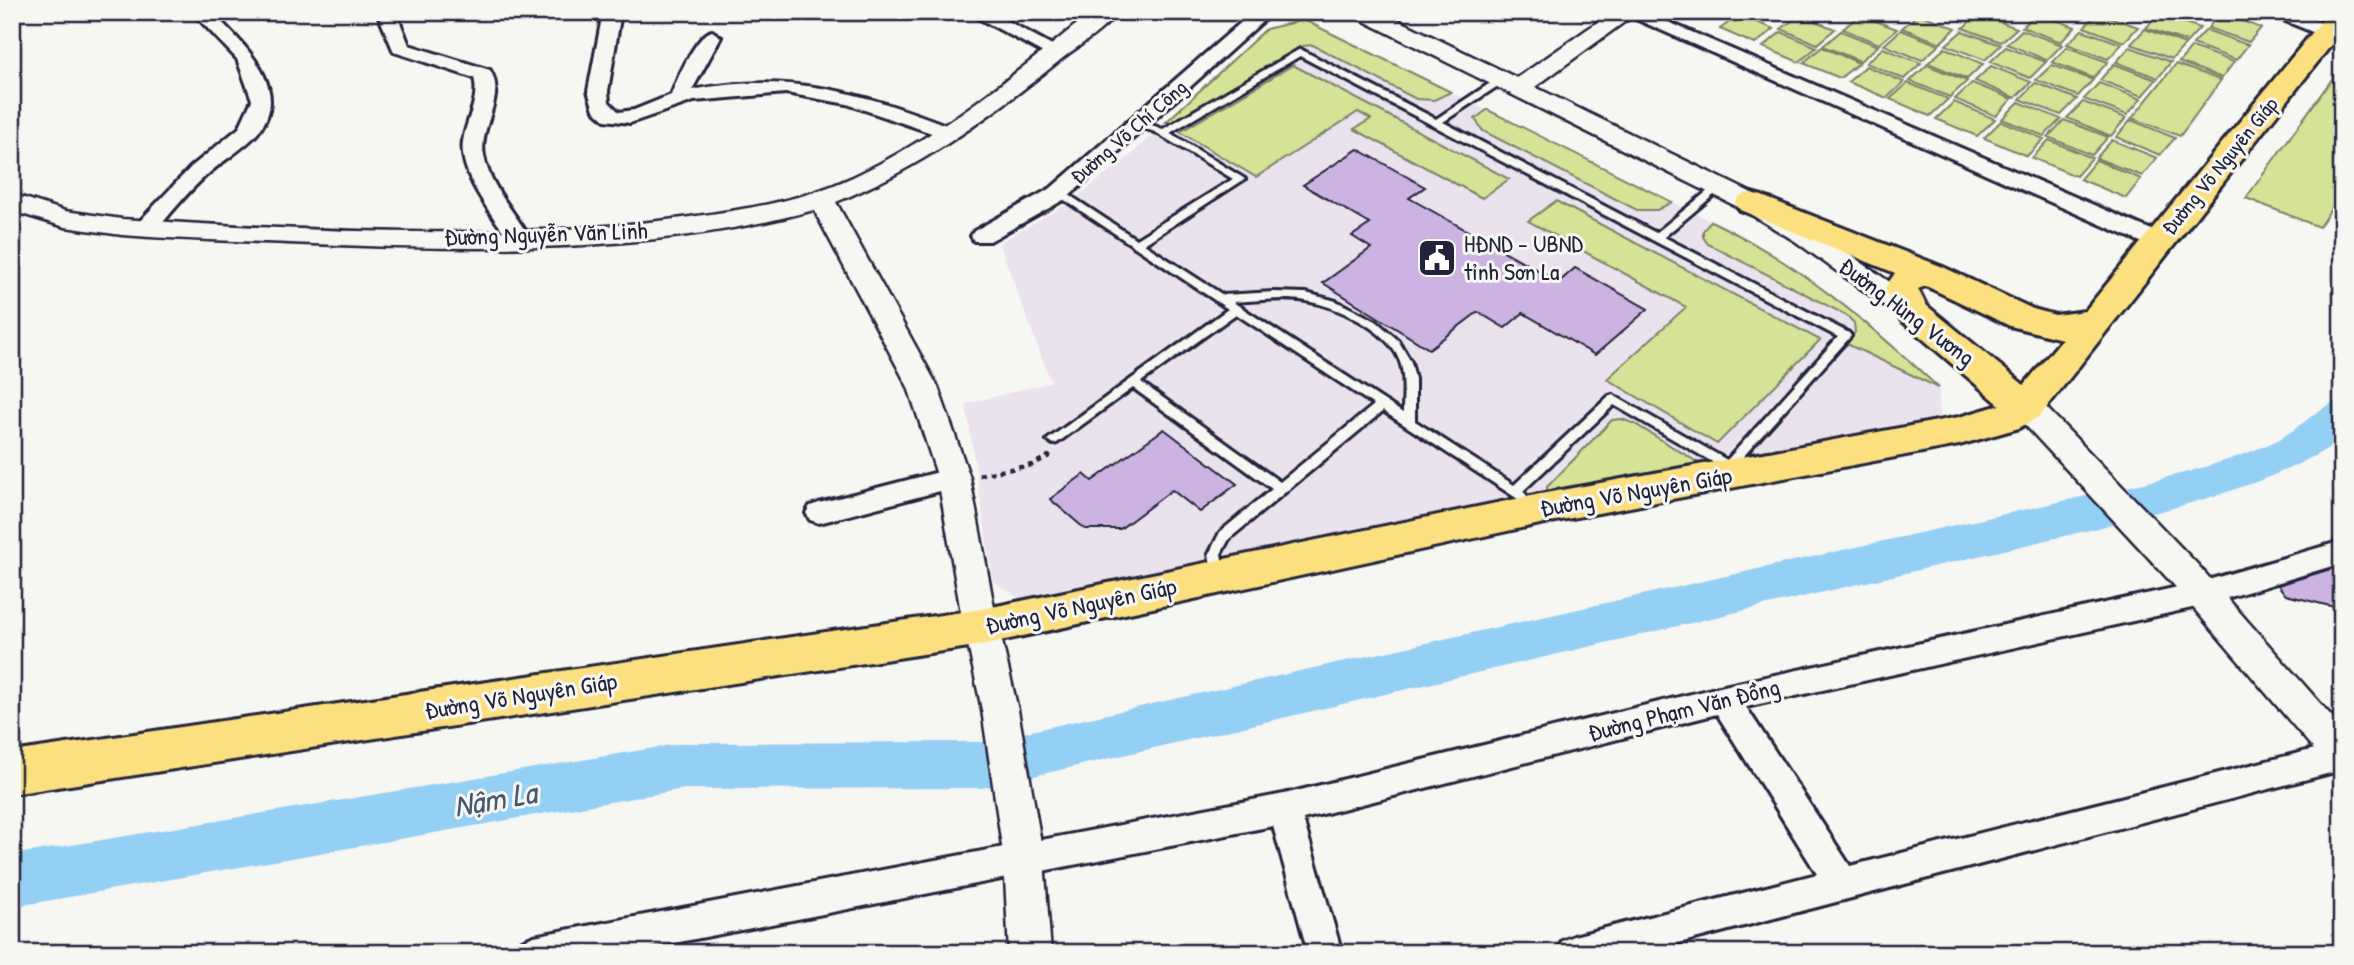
<svg xmlns="http://www.w3.org/2000/svg" width="2354" height="965" viewBox="0 0 2354 965" font-family="'Patrick Hand',sans-serif">
  <rect width="100%" height="100%" fill="#f6f6f2"/>
  <filter id="ink" filterUnits="userSpaceOnUse"><feTurbulence type="fractalNoise" baseFrequency=".0143" numOctaves="2"/><feDisplacementMap in="SourceGraphic" scale="14" xChannelSelector="R" yChannelSelector="G"/><feConvolveMatrix kernelMatrix="1 2 1 2 8 2 1 2 1" color-interpolation-filters="sRGB"/></filter>
  <g filter="url(#ink)">
    <path fill="#eae2ed" d="M1304,20L1725,228L1786,264L1873,327L1939,388V423L1040,612L993,581L966,404L1051,382L999,243L1072,201L1130,156L1266,29Z"/>
    <path fill="#d4e396" stroke="#7b8268" stroke-width="2" d="M2037,13L2075,27L2061,42L2022,27Z
      M2098,13L2138,27L2124,42L2084,27Z
      M2220,13L2261,28L2249,42L2208,28Z
      M1919,14L1956,28L1940,43L1902,28Z
      M1978,14L2017,28L2001,42L1963,28Z
      M2159,14L2200,28L2187,42L2146,28Z
      M1739,15L1774,29L1755,44L1720,29Z
      M1800,15L1835,29L1817,44L1781,29Z
      M1860,15L1897,29L1879,44L1843,29Z
      M1304,20L1451,92L1434,100L1416,99L1313,45L1303,46L1172,122H1166L1266,29Z
      M2145,29L2185,44H2186L2172,59L2131,44Z
      M1901,30L1939,45L1922,60L1884,45Z
      M2022,30L2062,45L2047,60L2007,44Z
      M2082,30L2122,44L2108,59L2067,44Z
      M2206,30L2248,45L2236,60L2193,44Z
      M1841,31L1878,46L1860,61L1823,46Z
      M1962,31L2001,45L1985,60L1946,45Z
      M1781,32L1817,47L1799,62L1763,47Z
      M1822,47L1859,63L1840,78L1803,63Z
      M2006,47L2046,62L2030,78L1990,62Z
      M2067,47L2108,62L2093,78L2052,62Z
      M2130,47L2171,62L2158,78L2116,62Z
      M2192,47L2234,62L2222,78L2179,62Z
      M1883,48L1921,63L1904,79L1866,63Z
      M1945,48L1983,64L1967,79L1928,63Z
      M2114,64L2156,80L2142,96L2100,80Z
      M2176,64L2221,80L2180,136L2132,118Z
      M1293,65L1509,179L1482,198L1354,129L1371,119L1358,112L1256,177L1180,132Z
      M1927,65L1967,81L1950,97L1910,81Z
      M2052,65L2093,80L2078,96L2036,80Z
      M1866,66L1904,82L1887,98L1848,82Z
      M1991,66L2031,82L2015,98L1975,81Z
      M2340,68L2342,192L2319,227L2246,198Z
      M1908,83L1948,99L1930,116L1890,99Z
      M1972,83L2012,99L1996,116L1955,99Z
      M2035,83H2036L2077,99L2061,115L2020,99Z
      M2099,83L2141,99L2127,115L2084,99Z
      M1954,102L1995,119L1977,136L1936,119Z
      M2019,102L2061,119L2044,136L2002,119Z
      M2083,102L2126,118L2111,136L2067,118Z
      M1487,110H1488L1672,202L1657,210H1637L1483,131L1475,119Z
      M2064,120L2108,137L2092,155L2048,137Z
      M2131,120L2175,138L2160,155L2116,137Z
      M2001,121L2044,139L2027,156L1984,138Z
      M2049,140L2092,158L2076,176L2032,158Z
      M2112,140L2157,158L2142,176L2096,158Z
      M2096,160L2141,179L2126,198L2080,179Z
      M1556,201L1820,340L1717,444L1607,379L1686,307L1528,221Z
      M1711,221C1797,262 1870,324 1939,388L1847,344L1855,332L1854,323L1846,315L1708,244L1703,237V231Z
      M1622,419L1635,424L1710,470L1547,494V487L1612,420Z"/>
    <g fill="none" stroke-linecap="round" stroke-linejoin="round">
      <path fill="#94cff4" fill-rule="evenodd" d="M2342,399V438L2335,444C2260,490 2174,507 2090,530L982,788L684,789L12,907V855L684,743L982,742L2153,481C2195,470 2238,459 2278,440C2300,428 2318,407 2342,399Z"/>
    </g>
    <path fill="#cdb3e1" stroke="#22223b" stroke-width="2" d="M1358,149L1425,187L1409,198L1559,282L1575,268L1648,309L1595,355L1523,313L1505,328L1478,312L1429,349L1323,283L1371,248L1352,236L1370,224L1303,185Z
      M1164,429L1237,484L1200,512L1172,490L1120,529H1085L1050,499L1084,474L1092,481Z
      M2337,567L2342,572V609L2286,595L2278,585Z"/>
    <g fill="none" stroke-linecap="round" stroke-linejoin="round">
      <defs>
        <path id="service" d="M1300,49L1436,119L1498,78H1504V82L1443,122L1656,233L1715,185H1721V189L1664,237L1849,333L1851,336L1732,469L1728,471L1614,405L1523,491L1527,496L1525,499L1521,501L1383,411L1229,539L1221,554L1226,577L1224,581L1219,582L1214,581L1209,554L1220,532L1272,489L1133,388L1057,443L1053,444L1047,440L1228,309L1054,193L1055,191H1063L1136,239L1233,179L1155,132L1137,126V122H1143L1163,129ZM1300,56L1838,337L1727,460L1613,395L1609,396L1514,485L1415,421V379L1411,362L1398,340L1376,321L1336,301L1306,293L1274,292L1223,295L1144,244L1245,179L1170,133ZM1263,300C1277,299 1292,298 1306,301C1337,306 1386,329 1399,359C1406,376 1403,395 1403,413L1233,302ZM1236,314L1374,405L1280,482L1141,382Z"/>
        <path id="minor" d="M192,12H212C243,44 297,91 254,137C240,151 222,161 208,174C188,191 171,213 154,233L146,235L135,228L138,223L191,167L239,128L252,100L237,59Z
          M377,12H396L409,45L490,70C507,97 478,127 484,156C489,185 515,213 530,238L527,243H511C494,216 458,175 463,141C466,120 480,99 474,78L394,52Z
          M603,12H621L608,91L609,102L619,112L634,110L671,95C677,79 696,35 712,31L721,37L692,90C790,71 865,93 956,129L959,133L949,139L847,104L786,93L694,101L630,123L605,120L594,110L588,91Z
          M967,12H991L1065,52L1063,56H1049Z
          M1253,12H1273L1067,198L990,241H974L971,236L974,231L1051,188Z
          M1620,12H1645L2168,237L2171,242L2168,247H2152Z
          M2263,12H2290L2334,27L2336,31L2334,35H2320Z
          M954,468L963,471L967,478L963,485L819,523L810,520L806,513L810,506L819,503Z
          M2342,541V563L2201,606L1746,707L1850,866L2342,742V770L1641,953H1557L1562,941L1574,936L1817,874L1717,714L1303,819L1342,953H1308L1273,826L623,953H517L522,941L534,936L1284,794L1724,686L2201,582Z"/>
        <path id="tertiary" d="M1092,12H1117C1105,30 1081,44 1064,57C993,115 921,168 836,202L938,387L970,478L994,607L1018,710L1044,860L1051,953H1009L1004,860L982,710L960,607L938,478L908,387L814,210C652,254 479,251 313,244C249,241 185,240 122,235L65,227L12,211V194L65,211L122,219C304,231 501,242 683,218C741,210 799,202 853,177C941,136 1016,73 1092,12Z
          M1353,12H1382L1517,78L1612,12H1638L1535,87L1760,197L1813,229L1923,305L1927,312L1923,319L1913,322L1903,319L1795,241L1742,209L1356,17Z
          M2027,396L2038,399L2197,564L2342,728V772L2329,767L2173,584L2016,415L2012,407L2016,399Z"/>
        <path id="primary" d="M2329,12H2342V31L2040,416L2019,428L1959,445L1540,524L982,645L12,794V752L982,609L1540,494L1959,417L2000,405L1901,320L1884,289L1895,273L1740,210L1735,203L1740,196L1751,193L1762,196L1943,267L2033,309L2055,315L2085,311ZM1926,286L2010,326L2062,339L2024,385L1926,305L1918,289Z"/>
      </defs>
      <use href="#service" stroke="#22223b" stroke-width="6"/>
      <use href="#minor" stroke="#22223b" stroke-width="6"/>
      <use href="#tertiary" stroke="#22223b" stroke-width="5"/>
      <use href="#primary" stroke="#22223b" stroke-width="6"/>
      <path stroke="#22223b" stroke-width="4.5" stroke-dasharray="5 5" stroke-linecap="butt" d="M979,475L1032,465L1049,456L1051,451"/>
      <use href="#service" fill="#f6f6f2" fill-rule="evenodd"/>
      <use href="#minor" fill="#f6f6f2" fill-rule="evenodd"/>
      <use href="#tertiary" fill="#f6f6f2" fill-rule="evenodd"/>
      <use href="#primary" fill="#fce080" fill-rule="evenodd"/>
    </g>
  </g>
  <defs>
    <symbol id="civic-square" viewBox="-11 -11 22 22"><rect x="-9" y="-9" width="18" height="18" rx="4" fill="#22223b" stroke="#f6f6f2"/><path d="M-.6-6.5H3V-4.5H.6V-3L4-1V1h2V6H-6V1h2V-1L-.6-3ZM-1.2 2.5V6h2.4V2.5Z" fill="#fff"/></symbol>
  </defs>
  <g fill-rule="evenodd">
    <use href="#civic-square" x="1415" y="236" width="44" height="44"/>
  </g>
  <g text-anchor="middle" stroke-width="6" stroke-linejoin="round" paint-order="stroke">
    <g font-size="21" fill="#22223b" stroke="#f6f6f2">
      <text transform="translate(1129 132) rotate(-41)" y="7">Đường Võ Chí Công</text>
      <text transform="translate(2220 166) rotate(-51)" y="7">Đường Võ Nguyên Giáp</text>
    </g>
    <g font-size="24" fill="#22223b" stroke="#f6f6f2">
      <text transform="translate(546 234) rotate(-2)" y="8">Đường Nguyễn Văn Linh</text>
      <text transform="translate(1907 312) rotate(37)" y="8">Đường Hùng Vương</text>
      <text transform="translate(1636 492) rotate(-10)" y="8">Đường Võ Nguyên Giáp</text>
      <text transform="translate(1081 606) rotate(-12)" y="8">Đường Võ Nguyên Giáp</text>
      <text transform="translate(521 696) rotate(-9)" y="8">Đường Võ Nguyên Giáp</text>
      <text transform="translate(1684 710) rotate(-14)" y="8">Đường Phạm Văn Đồng</text>
    </g>
    <g font-size="24" fill="#22223b" stroke="#f6f6f2" text-anchor="start">
      <text x="1464" y="252">HĐND - UBND<tspan x="1464" dy="28">tỉnh Sơn La</tspan></text>
    </g>
    <g font-size="32" font-style="italic" fill="#445672" stroke="#f6f6f2">
      <text transform="translate(495 799) rotate(-10)" y="11">Nậm La</text>
    </g>
  </g>
  <rect width="2354" height="965" fill="none" stroke="#f6f6f2" stroke-width="42"/>
  <rect x="21" y="21" width="2312" height="923" fill="none" stroke="#22223b" stroke-width="2.5" filter="url(#ink)"/>
</svg>
